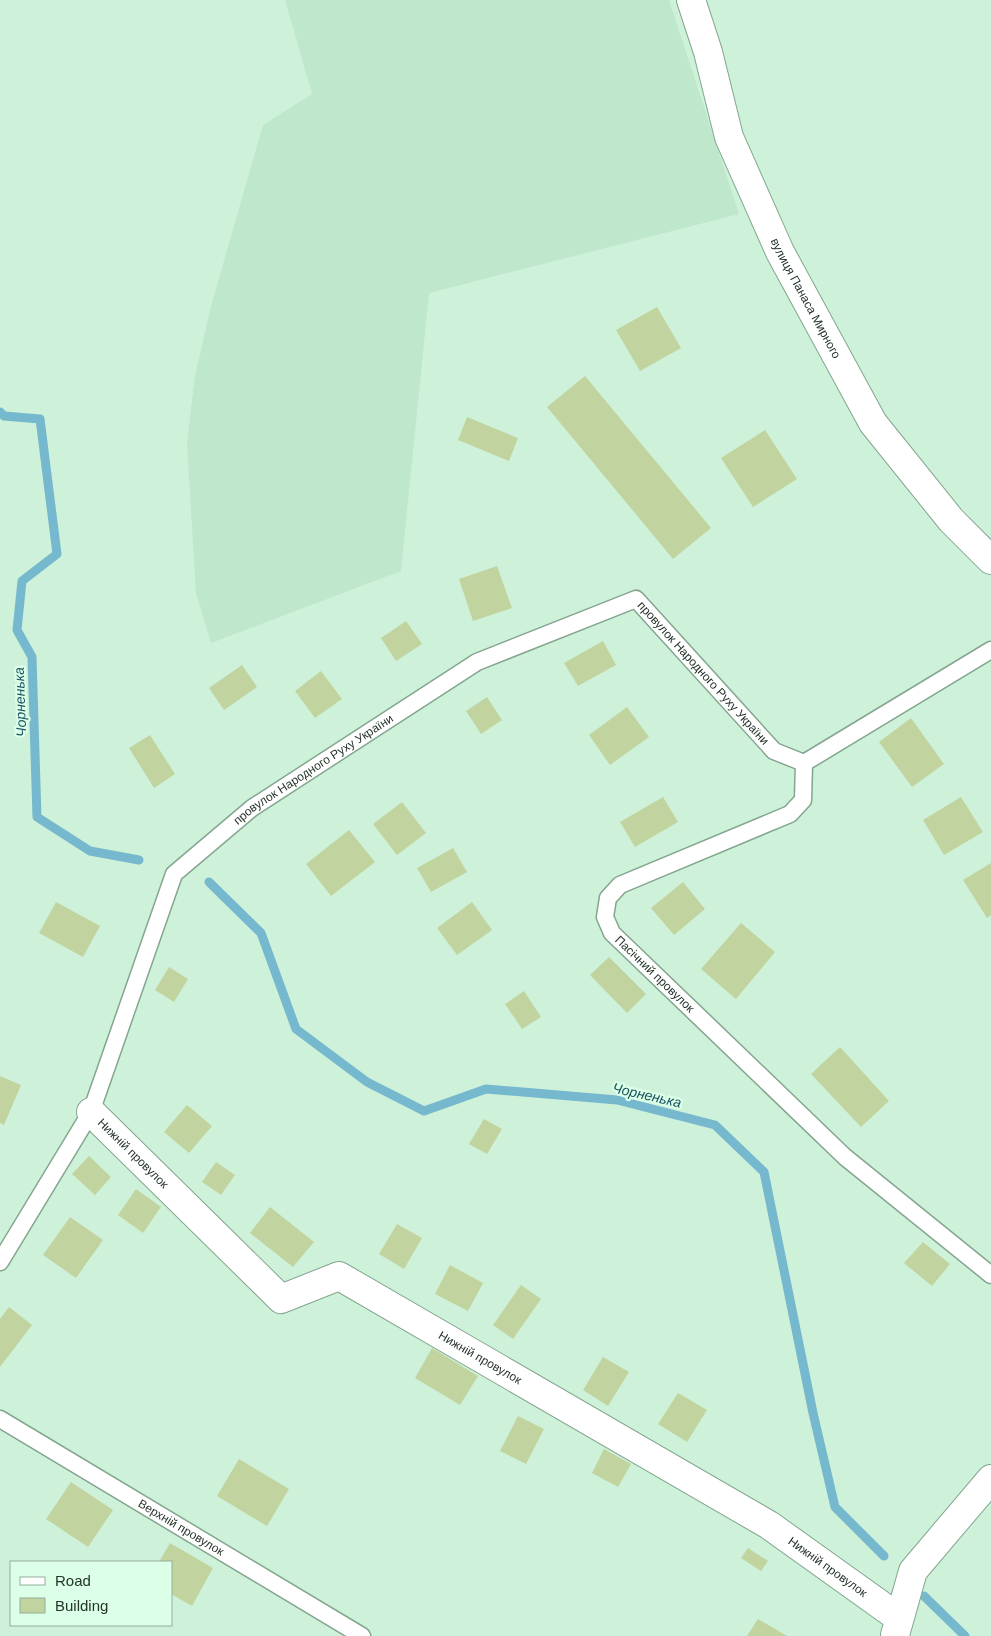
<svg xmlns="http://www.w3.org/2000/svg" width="991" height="1636" viewBox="0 0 991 1636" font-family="Arial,sans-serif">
  <rect width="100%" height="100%" fill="#cef1da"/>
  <path fill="#bee7cc" d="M285,0H669L739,214L429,293L401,571L211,643L196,593L187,443L195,376L211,306L263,125L312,94Z"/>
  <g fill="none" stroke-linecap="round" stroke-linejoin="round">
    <path stroke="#76b8cd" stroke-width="9" d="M0,412L4,416L40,419L57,554L22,581L17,630L32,657L37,817L90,851L139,860
      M209,882L261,933L296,1029L367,1082L424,1111L486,1089L617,1100L715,1125L764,1172L813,1413L835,1507L884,1556
      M924,1596L965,1636"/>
  </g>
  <path fill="#c1d49f" d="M657,307L681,348L640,371L616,330Z
    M585,376L711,528L673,559L547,407Z
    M467,417L518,438L509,461L458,440Z
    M765,430L797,479L753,507L721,458Z
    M497,566L512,608L473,621L459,579Z
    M406,621L422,644L396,661L381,638Z
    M603,641L616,665L578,686L564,663Z
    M242,665L257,687L224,710L209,688Z
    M321,671L342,699L315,718L295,691Z
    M487,697L502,720L481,734L466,711Z
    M627,707L649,737L610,765L589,735Z
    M911,718L944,764L912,787L879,742Z
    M150,735L175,774L154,788L129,748Z
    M663,797L678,822L635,847L620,822Z
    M961,797L983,832L944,855L923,820Z
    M402,802L426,833L397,855L373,824Z
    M349,830L375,862L331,896L306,864Z
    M453,848L467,872L431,892L417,868Z
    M991,863V915L987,918L963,880Z
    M683,882L705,909L674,935L651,908Z
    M56,902L100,926L83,957L39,933Z
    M472,902L492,930L457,955L437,928Z
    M741,923L775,952L736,999L701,969Z
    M609,957L646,994L627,1013L590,975Z
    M169,967L188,979L174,1002L155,990Z
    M524,991L541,1017L522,1029L505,1004Z
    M840,1047L889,1101L861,1127L811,1074Z
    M0,1076L21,1085L4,1125L0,1123Z
    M187,1105L212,1126L189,1153L164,1132Z
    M484,1119L502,1129L487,1154L469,1144Z
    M89,1156L111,1177L95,1195L72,1174Z
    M216,1162L235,1175L221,1195L202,1182Z
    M136,1189L161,1207L143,1233L118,1215Z
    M270,1207L314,1242L293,1267L250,1233Z
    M70,1217L103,1240L76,1278L43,1255Z
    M397,1224L422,1238L404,1269L379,1254Z
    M923,1242L950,1264L932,1286L904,1263Z
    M450,1265L483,1283L468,1311L435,1294Z
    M521,1285L541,1299L513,1339L493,1325Z
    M9,1307L32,1325L0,1367V1319Z
    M432,1348L478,1376L460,1405L415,1378Z
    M603,1357L629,1372L608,1406L583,1390Z
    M678,1393L707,1410L687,1442L658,1424Z
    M518,1416L544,1429L526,1464L500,1451Z
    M604,1449L631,1464L618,1487L592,1473Z
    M239,1459L289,1489L267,1526L217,1496Z
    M71,1482L113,1510L88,1547L46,1519Z
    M170,1543L213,1568L192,1606L171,1594V1562H159Z
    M748,1548L768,1561L761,1571L741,1558Z
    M758,1619L787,1636H747Z"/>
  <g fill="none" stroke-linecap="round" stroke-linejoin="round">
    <defs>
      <g id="lane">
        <path id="s1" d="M804,763L803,800L790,814L620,885L608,898L605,917L612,933L845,1157L991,1275"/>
        <path d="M804,763L991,650"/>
        <path id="s2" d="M0,1262L91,1112L174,874L252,808L477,662L636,599L774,751L804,763"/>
        <path id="s3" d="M0,1419L362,1636"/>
      </g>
      <g id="street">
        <path id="s4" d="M691,0L708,52L729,137L780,252L873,423L951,520L991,560"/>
        <path id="s5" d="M91,1112L281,1299L339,1276L769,1525L899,1618"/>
        <path d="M895,1635L913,1571L991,1479"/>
      </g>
    </defs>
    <use href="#lane" stroke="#84a58f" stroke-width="19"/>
    <use href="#street" stroke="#84a58f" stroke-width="30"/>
    <use href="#lane" stroke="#fff" stroke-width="16"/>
    <use href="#street" stroke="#fff" stroke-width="28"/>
  </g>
  <g text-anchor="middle" stroke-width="4.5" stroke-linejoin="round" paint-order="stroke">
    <g font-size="12" fill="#26342b" stroke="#dbffe7">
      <text dy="4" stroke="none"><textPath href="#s4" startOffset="321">вулиця Панаса Мирного</textPath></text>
      <text dy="4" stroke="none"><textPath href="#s2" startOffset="1069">провулок Народного Руху України</textPath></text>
      <text dy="4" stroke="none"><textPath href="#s2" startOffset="602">провулок Народного Руху України</textPath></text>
      <text dy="4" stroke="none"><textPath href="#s1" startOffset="354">Пасічний провулок</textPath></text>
      <text dy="4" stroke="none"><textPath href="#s5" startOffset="59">Нижній провулок</textPath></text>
      <text dy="4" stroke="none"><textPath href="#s5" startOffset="492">Нижній провулок</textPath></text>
      <text dy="4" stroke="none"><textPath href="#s3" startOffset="211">Верхній провулок</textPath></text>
      <text dy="4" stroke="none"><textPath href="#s5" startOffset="898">Нижній провулок</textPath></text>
    </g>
    <g font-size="14" font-style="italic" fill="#1c5463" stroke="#dbffe7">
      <text transform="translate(20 702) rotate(-92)" y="5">Чорненька</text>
      <text transform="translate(647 1095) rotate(13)" y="5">Чорненька</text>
    </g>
  </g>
  <rect x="10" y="1561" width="162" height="65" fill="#dbffe7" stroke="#93ae9c"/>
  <rect x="20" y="1577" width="25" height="8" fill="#ffffff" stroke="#93ae9c"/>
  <text x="55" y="1586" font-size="15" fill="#26342b">Road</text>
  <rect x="20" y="1598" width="25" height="15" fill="#c1d49f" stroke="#93ae9c"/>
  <text x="55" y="1611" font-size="15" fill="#26342b">Building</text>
</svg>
